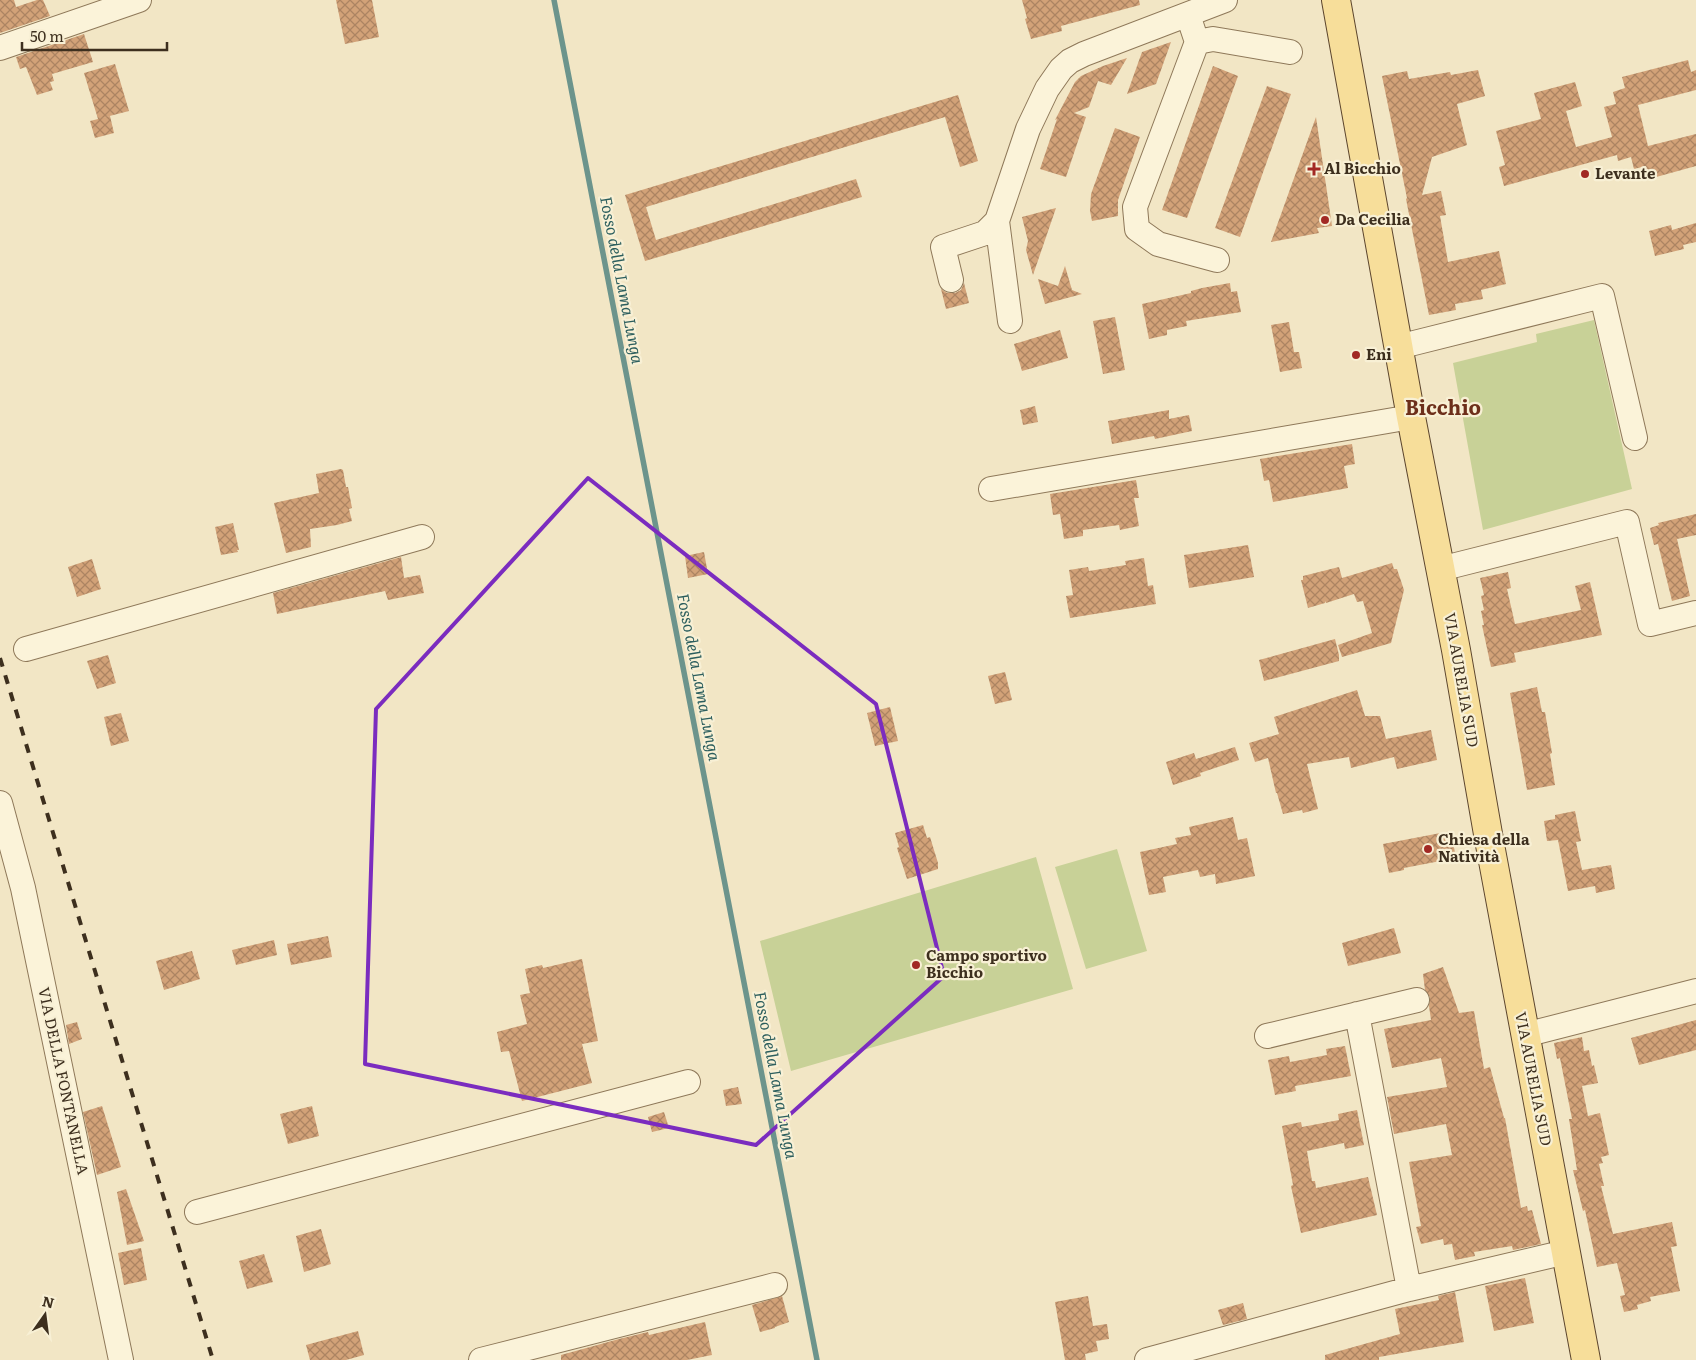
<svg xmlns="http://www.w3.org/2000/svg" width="1696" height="1360" viewBox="0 0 1696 1360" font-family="Literata,serif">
  <defs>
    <pattern id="building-cross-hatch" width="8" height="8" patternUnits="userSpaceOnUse" patternTransform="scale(1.25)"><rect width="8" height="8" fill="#d2a278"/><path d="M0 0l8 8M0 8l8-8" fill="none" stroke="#ac8462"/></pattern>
  </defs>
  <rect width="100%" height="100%" fill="#f2e6c5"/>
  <path fill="#c8d197" d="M1594,320L1632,489L1483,530L1453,363L1537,342L1536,334Z
    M1117,849L1147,951L1086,969L1055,867Z
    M1036,857L1073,989L791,1071L760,941Z"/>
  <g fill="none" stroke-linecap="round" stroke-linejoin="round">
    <path stroke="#6c948c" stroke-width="5.5" d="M554,0L817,1360"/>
  </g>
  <path fill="url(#building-cross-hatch)" d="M0,0H14L16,7L37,0H43L50,16L0,33Z
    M336,0H372L379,37L345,44Z
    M1022,0H1139L1140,5L1061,26L1062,31L1031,39L1025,19L1027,18Z
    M84,34L93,62L52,74L54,81L50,82L53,90L37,95L26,67L20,69L16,57Z
    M1171,42L1156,84L1127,94L1142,52Z
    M1127,58L1111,85L1098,81L1089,107L1074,113L1086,117L1066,177L1040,169L1057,119L1055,120L1075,82L1081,76L1103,66Z
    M1688,60L1691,72L1696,70V90L1638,105L1648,146L1696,134V166L1649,179L1646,166L1634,169L1631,157L1618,161L1617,155L1504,186L1499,167L1505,165L1496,131L1541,119L1534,93L1575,82L1582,106L1566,111L1576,147L1612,137L1604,107L1616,104L1613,92L1625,88L1622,77Z
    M115,64L129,111L98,119L84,73Z
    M1213,66L1238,76L1187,218L1162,210Z
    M1478,70L1485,96L1457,104L1467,145L1432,157L1422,195L1441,191L1446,215L1440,216L1448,262L1499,251L1506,284L1481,290L1483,299L1455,304L1456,310L1429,315L1406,199L1407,198L1382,76L1407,71L1409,79L1450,72L1451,75Z
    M1267,86L1291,94L1240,237L1215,228Z
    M958,95L978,161L960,167L945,117L646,207L656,240L856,179L862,197L645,261L625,195Z
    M110,116L114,133L95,138L90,121Z
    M1316,117L1332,226L1317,228L1319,233L1271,242Z
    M1115,128L1140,137L1118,200V216L1092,221L1090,211L1091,194Z
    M1056,208L1033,275L1026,250L1028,241L1022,217Z
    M1696,223V242L1683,245L1684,249L1655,256L1649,231L1671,225L1672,230Z
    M1065,266L1072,290L1082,294L1045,304L1038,279L1058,286Z
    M964,283L969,303L946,309L941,289L947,293H955L961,290Z
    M1230,283L1231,292L1237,291L1241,312L1186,321L1187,326L1167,330V335L1149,339L1142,304L1191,293V291L1202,288Z
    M1115,317L1125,370L1103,374L1093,321Z
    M1289,322L1294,352H1299L1302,368L1280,372L1271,325Z
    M1060,330L1068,358L1022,371L1014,344Z
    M1035,406L1038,422L1023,425L1020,410Z
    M1169,410V419L1189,415L1192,431L1155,439L1154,436L1112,444L1108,421Z
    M1352,444L1355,464L1344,466L1348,488L1273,502L1269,480L1264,481L1260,459Z
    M341,469L343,470L346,487H348L352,508L349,509L352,521L337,525L310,529L311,547L286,553L274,503L319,493L316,474Z
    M1136,480L1139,498H1134L1139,526L1120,530L1119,525L1083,530V536L1064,539L1060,514L1053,515L1050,494Z
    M1696,514V535L1677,539L1690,596L1672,601L1658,544L1654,545L1650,528L1659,525L1658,523Z
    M233,523L239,550H237L238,552L221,555L215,527Z
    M1248,545L1254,577L1189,588L1184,555Z
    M704,552L708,574L688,578L685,556Z
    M401,557L404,578L420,575L424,593L388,600L385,591L277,614L273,593Z
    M1144,558L1148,586L1153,585L1156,604L1070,618L1066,596L1073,595L1069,570L1088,567L1089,571L1126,565L1125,561Z
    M92,559L101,589L77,597L68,567Z
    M1392,563L1394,569H1397L1404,590L1391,643L1342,657L1338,645L1372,633L1363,601L1357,602L1354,594L1326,603L1325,601V603L1308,608L1301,580H1303V576L1339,567L1342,578Z
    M1508,572L1511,588L1507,589L1515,624L1581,610L1575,586L1590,582L1602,635L1514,653L1516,662L1491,667L1482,625H1484L1481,611L1484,610L1481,596L1484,595L1480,578Z
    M1335,639L1339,655V661L1264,681L1259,660Z
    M108,655L116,683L97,689L87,661Z
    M1005,672L1012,700L995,704L988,676Z
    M1537,687L1542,712H1545L1552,753L1550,754L1555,785L1527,790L1510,693Z
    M1357,690L1365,716H1380L1386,739L1431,730L1437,760L1397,769L1394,757L1351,768L1349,757L1307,764L1318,809L1303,813L1302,810L1283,814L1277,793H1276L1268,758L1255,762L1249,743L1279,734L1274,717Z
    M890,707L898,741L875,746L867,713Z
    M121,713L129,741L111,746L104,717Z
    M1235,747L1239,760L1200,773L1201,776L1173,785L1166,762L1194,753L1196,759Z
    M1575,811L1581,841L1576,842L1582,870L1611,865L1615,889L1596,893L1595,886L1568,891L1558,840L1547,841L1544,821L1555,819V815Z
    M1233,817L1238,840L1247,838L1255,876L1216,884L1215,874L1200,877L1198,870L1163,877L1166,892L1149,895L1140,852L1177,844L1175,838L1191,835L1189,827Z
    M923,825L927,838L930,837L938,863V869L907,879L897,848L899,847L895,833Z
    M1451,831L1456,858L1404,868V870L1389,873L1383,844Z
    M1394,928L1401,953L1348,966L1342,943Z
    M328,936L332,957L291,965L287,944Z
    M274,940L277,955L236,965L232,950Z
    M192,951L200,979L164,990L156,961Z
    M582,959L598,1041L582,1044L592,1083L522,1101L509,1051L501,1052L497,1032L527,1024L520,995L530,993L525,969L542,965L543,968Z
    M1443,967L1459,1013L1474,1011L1484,1069L1490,1067L1504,1118H1505L1521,1208L1527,1206L1528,1211L1532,1210L1541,1244L1513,1250L1512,1246L1474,1252L1475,1256L1455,1260L1452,1244L1444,1245L1443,1239L1421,1244L1416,1227L1421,1226L1409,1162L1452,1155L1446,1124L1394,1134L1387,1097L1447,1087L1441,1058L1392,1068L1384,1029L1431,1020L1429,1006L1430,997L1425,990L1423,974Z
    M1696,1020V1050L1639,1065L1631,1038Z
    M77,1022L82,1039L69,1044L66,1025Z
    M1582,1037L1584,1051L1589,1050L1592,1066L1594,1065L1598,1083L1582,1086L1588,1116L1600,1113L1609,1155L1601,1157L1603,1163L1599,1164L1604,1186H1601L1613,1234L1672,1222L1677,1246L1671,1247L1680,1291L1650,1297L1651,1301L1637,1305L1638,1309L1624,1312L1620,1296L1625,1295L1617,1263L1597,1267L1585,1210L1583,1211L1573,1170H1577L1569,1119H1572L1560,1058L1557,1059L1554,1043Z
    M1345,1046L1351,1076L1295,1086L1296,1091L1275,1095L1268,1060L1289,1056L1290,1062L1327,1055L1326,1049Z
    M738,1087L742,1104L726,1106L723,1090Z
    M102,1106L121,1167L97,1175L83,1112Z
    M312,1106L319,1136L288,1144L280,1114Z
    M1357,1110L1364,1145L1345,1149L1344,1143L1307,1151L1312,1181H1315L1316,1188L1368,1177L1377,1215L1301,1233L1291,1186L1293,1185L1282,1126L1301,1122L1302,1127L1339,1120L1338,1114Z
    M664,1112L669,1128L652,1132L648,1117Z
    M126,1189L144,1241L127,1245L117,1192Z
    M321,1229L331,1264L304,1272L296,1236Z
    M141,1248L147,1280L124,1285L118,1253Z
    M264,1254L273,1282L247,1289L239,1261Z
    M1525,1278L1534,1323L1494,1331L1485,1286Z
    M1455,1292L1464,1342L1379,1357V1360H1325V1355L1400,1334L1395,1309L1439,1300L1438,1296Z
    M782,1296L789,1322L775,1327V1328L760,1332L752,1305Z
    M1088,1296L1093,1326L1107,1324L1109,1339L1096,1341L1098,1351L1085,1354L1086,1360H1065L1055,1302Z
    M1243,1303L1247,1319L1223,1325L1218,1310Z
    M705,1322L712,1355L687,1360H561V1355L619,1339L648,1332L649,1335Z
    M358,1331L364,1355L346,1360H310L306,1345Z"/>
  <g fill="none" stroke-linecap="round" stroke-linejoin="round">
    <defs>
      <path id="minor" d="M1188,15L1197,42L1135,207L1137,229L1158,244L1217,260
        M1197,42L1213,39L1290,52
        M0,48L139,0
        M951,280L943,247L985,233L997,221
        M1010,321L997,221L1028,129L1047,89L1061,69L1070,61L1084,54L1225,0
        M1398,347L1602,296L1635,438
        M991,489L1411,417
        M1440,569L1627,522L1650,624L1696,613
        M26,649L422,537
        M0,803L23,888L121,1360
        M1357,1014L1409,1289L1566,1252
        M1525,1035L1696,991
        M1267,1036L1417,1000
        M197,1212L688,1082
        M481,1360L775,1285
        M1147,1360L1409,1289"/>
      <path id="major" d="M1336,0L1411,417L1456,650L1488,834L1586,1360"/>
    </defs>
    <use href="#minor" stroke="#8e7859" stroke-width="26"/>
    <use href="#major" stroke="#5c452d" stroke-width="30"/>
    <use href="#minor" stroke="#fbf3d9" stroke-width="24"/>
    <use href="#major" stroke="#f7de9a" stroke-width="28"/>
    <path stroke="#3d2f1e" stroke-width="4" stroke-dasharray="9 9" stroke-linecap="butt" d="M0,658L213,1360"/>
  </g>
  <path fill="none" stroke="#7b2cbf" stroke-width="4" stroke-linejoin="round" d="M588,478L876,704L944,976L756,1145L365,1064L376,709Z"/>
  <g fill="#a22924" stroke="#f8f0d5" stroke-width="2">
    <path d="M1311.5 161.5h5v5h5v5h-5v5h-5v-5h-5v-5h5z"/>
    <circle cx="1585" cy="174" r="5"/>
    <circle cx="1325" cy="220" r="5"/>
    <circle cx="1356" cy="355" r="5"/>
    <circle cx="1428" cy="849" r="5"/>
    <circle cx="916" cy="965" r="5"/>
  </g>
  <g text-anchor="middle" stroke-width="4.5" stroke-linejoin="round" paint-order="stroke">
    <g font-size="15" font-weight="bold" fill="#3d2f1e" stroke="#f8f0d5" text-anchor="start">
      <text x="1324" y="174">Al Bicchio</text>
      <text x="1595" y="179">Levante</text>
      <text x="1335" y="225">Da Cecilia</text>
      <text x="1366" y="360">Eni</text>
      <text x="1438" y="845">Chiesa della<tspan x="1438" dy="17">Natività</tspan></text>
      <text x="926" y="961">Campo sportivo<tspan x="926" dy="17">Bicchio</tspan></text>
    </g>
    <g font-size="15" fill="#3d2f1e" stroke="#f8f0d5">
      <text transform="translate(1461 680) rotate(80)" y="5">VIA AURELIA SUD</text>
      <text transform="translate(1533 1079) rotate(79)" y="5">VIA AURELIA SUD</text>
      <text transform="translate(63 1081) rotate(78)" y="5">VIA DELLA FONTANELLA</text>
    </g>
    <g font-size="16" font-style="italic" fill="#2c5e5d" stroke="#f8f0d5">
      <text transform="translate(622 280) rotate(79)" y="6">Fosso della Lama Lunga</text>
      <text transform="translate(699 677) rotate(79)" y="6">Fosso della Lama Lunga</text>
      <text transform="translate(776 1075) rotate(79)" y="6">Fosso della Lama Lunga</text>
    </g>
    <g font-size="20" font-weight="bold" fill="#6d2f1a" stroke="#f8f0d5">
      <text x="1443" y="415">Bicchio</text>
    </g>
  </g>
  <g transform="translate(45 1315) rotate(14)" stroke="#f8f0d5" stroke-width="4" paint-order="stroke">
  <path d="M0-4L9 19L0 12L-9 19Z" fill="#3d2f1e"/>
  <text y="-8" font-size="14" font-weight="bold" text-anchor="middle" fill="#3d2f1e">N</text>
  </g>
  <path d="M22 42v8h145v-8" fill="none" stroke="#3d2f1e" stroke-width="2.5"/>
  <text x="30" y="42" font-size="15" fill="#3d2f1e" stroke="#f8f0d5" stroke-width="4" paint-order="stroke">50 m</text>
</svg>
